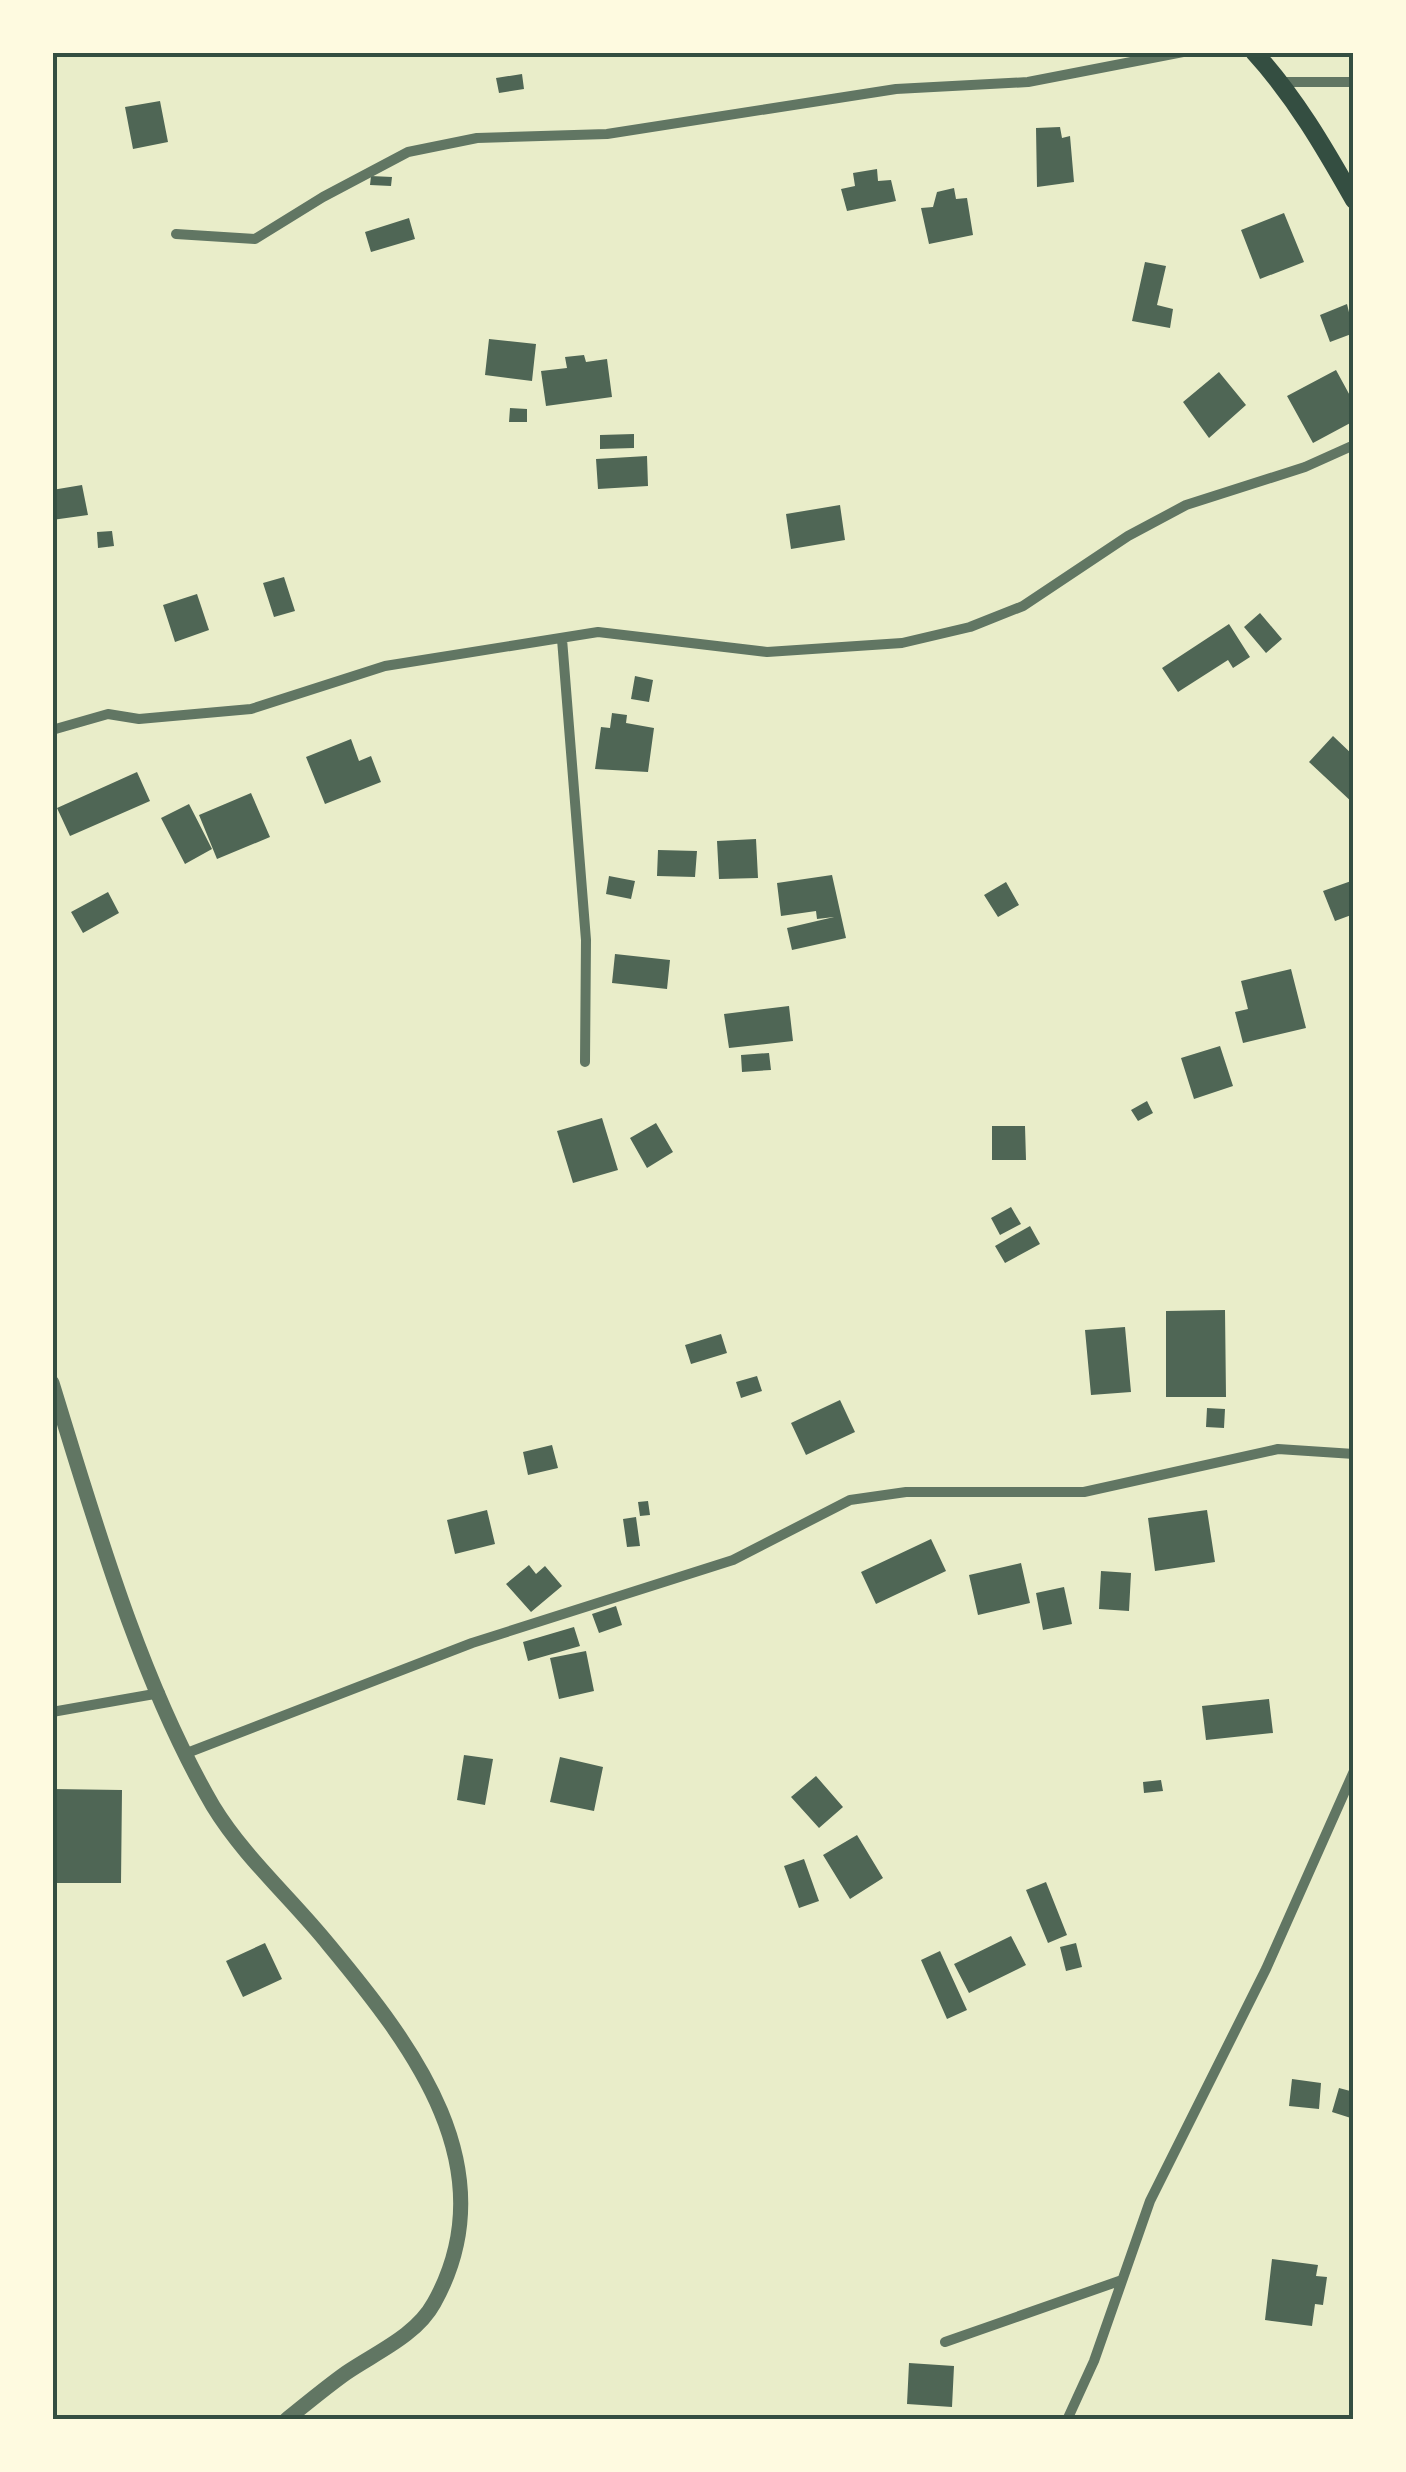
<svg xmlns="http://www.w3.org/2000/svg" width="1406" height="2472" viewBox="0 0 1406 2472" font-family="Jost,sans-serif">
  <rect width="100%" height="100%" fill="#e9edc9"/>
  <path fill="#4f6655" d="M522,74L524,89L499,93L496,78Z
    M160,101L168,142L133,149L125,107Z
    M1060,127L1062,138L1070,136L1074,182L1037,187L1036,128Z
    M877,169L878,181L891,180L896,201L847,211L841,189L855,186L853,173Z
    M371,176L392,177L391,186L370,185Z
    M954,188L956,199L967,198L973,235L929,244L921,208L933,207L937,192Z
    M1284,213L1304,262L1260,279L1241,230Z
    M409,218L415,239L371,252L365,232Z
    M1145,262L1166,266L1157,305L1173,309L1170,328L1132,321Z
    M1347,304L1354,333L1330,342L1320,315Z
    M489,339L536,344L532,381L485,375Z
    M584,355L586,362L607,359L612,397L546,406L541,371L567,368L565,357Z
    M1336,370L1354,403V421L1313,443L1287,396Z
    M1219,372L1246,405L1209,438L1183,402Z
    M510,408L527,409V422H509Z
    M634,434V448L600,449V435Z
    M647,456L648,486L598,489L596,459Z
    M82,485L88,515L52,520V490Z
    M840,505L845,540L791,549L786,514Z
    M112,531L114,546L98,548L97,532Z
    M284,577L295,611L274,617L263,583Z
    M197,594L209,630L175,642L163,605Z
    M1260,613L1282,639L1266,653L1244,627Z
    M1229,624L1250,657L1233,668L1228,660L1178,692L1162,668Z
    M635,676L653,680L649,702L631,699Z
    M612,713L627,715L626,723L654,728L648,772L595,769L601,727L610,728Z
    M1333,736L1354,756V804L1309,762Z
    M351,739L359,761L371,756L381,782L325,804L306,757Z
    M137,772L150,801L70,836L57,808Z
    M251,793L270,837L217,859L199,815Z
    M189,804L212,849L185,864L161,818Z
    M756,839L758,878L719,879L717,841Z
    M658,850L697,851L695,877L657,876Z
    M832,875L846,938L792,950L787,928L834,917L817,919L816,911L781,916L777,883Z
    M609,876L635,881L631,899L606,894Z
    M1354,880V914L1335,921L1323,891Z
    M1006,882L1019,905L998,917L984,895Z
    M108,892L119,913L83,933L71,912Z
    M615,954L670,960L667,989L612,983Z
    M1291,969L1306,1028L1243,1043L1235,1012L1248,1009L1241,981Z
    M789,1006L793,1041L729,1048L724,1014Z
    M1220,1046L1233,1086L1194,1099L1181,1058Z
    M769,1053L771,1070L742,1072L741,1055Z
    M1147,1101L1153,1113L1138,1121L1131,1110Z
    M602,1118L618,1170L573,1183L557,1131Z
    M656,1123L673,1152L647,1168L630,1138Z
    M992,1126H1025L1026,1160H992Z
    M1011,1207L1021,1224L1000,1235L991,1218Z
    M1030,1226L1040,1244L1005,1263L995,1246Z
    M1225,1310L1226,1397H1166V1311Z
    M1125,1327L1131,1392L1091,1395L1085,1330Z
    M721,1334L727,1353L691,1364L685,1345Z
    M757,1376L762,1391L741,1398L736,1382Z
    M840,1400L855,1432L806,1455L791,1423Z
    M1207,1408L1225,1409L1224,1428L1206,1427Z
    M552,1445L558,1468L528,1475L523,1452Z
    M648,1501L650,1515L640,1516L638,1502Z
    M487,1510L495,1544L455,1554L447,1520Z
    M1207,1510L1215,1562L1155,1571L1148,1518Z
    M636,1517L640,1546L627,1547L623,1519Z
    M931,1539L946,1571L876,1604L861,1572Z
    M1021,1563L1030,1603L978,1615L969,1575Z
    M529,1565L536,1574L545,1566L562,1586L531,1612L506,1584Z
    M1101,1571L1131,1573L1129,1611L1099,1609Z
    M1064,1587L1072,1624L1043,1630L1036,1593Z
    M616,1606L622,1625L599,1633L592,1614Z
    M574,1627L580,1646L528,1661L523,1642Z
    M586,1651L594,1691L559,1699L550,1658Z
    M1269,1699L1273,1733L1206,1740L1202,1706Z
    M464,1755L493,1759L485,1805L457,1800Z
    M560,1757L603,1767L594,1811L550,1802Z
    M816,1776L843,1807L819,1828L791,1797Z
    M1161,1780L1163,1791L1144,1793L1143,1782Z
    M52,1789L122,1790L121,1883H52Z
    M857,1835L883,1878L850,1899L823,1855Z
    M804,1859L819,1901L799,1908L784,1866Z
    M1046,1882L1067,1935L1048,1943L1026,1890Z
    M1011,1936L1026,1965L969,1993L954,1964Z
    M265,1943L282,1979L243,1997L226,1961Z
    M1076,1943L1082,1967L1066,1971L1060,1947Z
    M940,1951L967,2010L947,2019L921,1960Z
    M1292,2079L1321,2083L1319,2109L1289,2106Z
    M1339,2088L1354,2092V2119L1332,2112Z
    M1272,2259L1318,2265L1316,2276L1327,2277L1323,2305L1315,2304L1312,2326L1265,2320Z
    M909,2363L954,2366L952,2407L907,2404Z"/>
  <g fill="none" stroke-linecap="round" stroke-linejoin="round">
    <path stroke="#617663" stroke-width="10" d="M1281,82H1354
      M176,234L255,239L323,197L408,152L477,138L607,134L896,89L1028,82L1183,52
      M562,639L586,940L585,1062
      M52,730L108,714L139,719L251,709L385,666L598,632L767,652L902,643L970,627L1023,606L1128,536L1186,505L1305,467L1354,445
      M52,1712L160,1693
      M187,1753L472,1643L733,1560L850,1500L906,1492H1084L1278,1449L1354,1454
      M945,2342L1122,2280
      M1067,2420L1094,2361L1150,2201L1266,1969L1354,1771"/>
    <path stroke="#617663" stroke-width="15" d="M52,1383C95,1522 140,1681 213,1806C244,1857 292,1899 329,1945C412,2045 509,2169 434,2303C416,2336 375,2353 346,2373C325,2388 306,2404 286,2420"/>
    <path stroke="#344e41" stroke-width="18" d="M1254,52C1295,97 1324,147 1354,200"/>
  </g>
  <rect width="1406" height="2472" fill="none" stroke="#fefae0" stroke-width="110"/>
  <rect x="55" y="55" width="1296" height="2362" fill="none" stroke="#344e41" stroke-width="4"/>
</svg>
